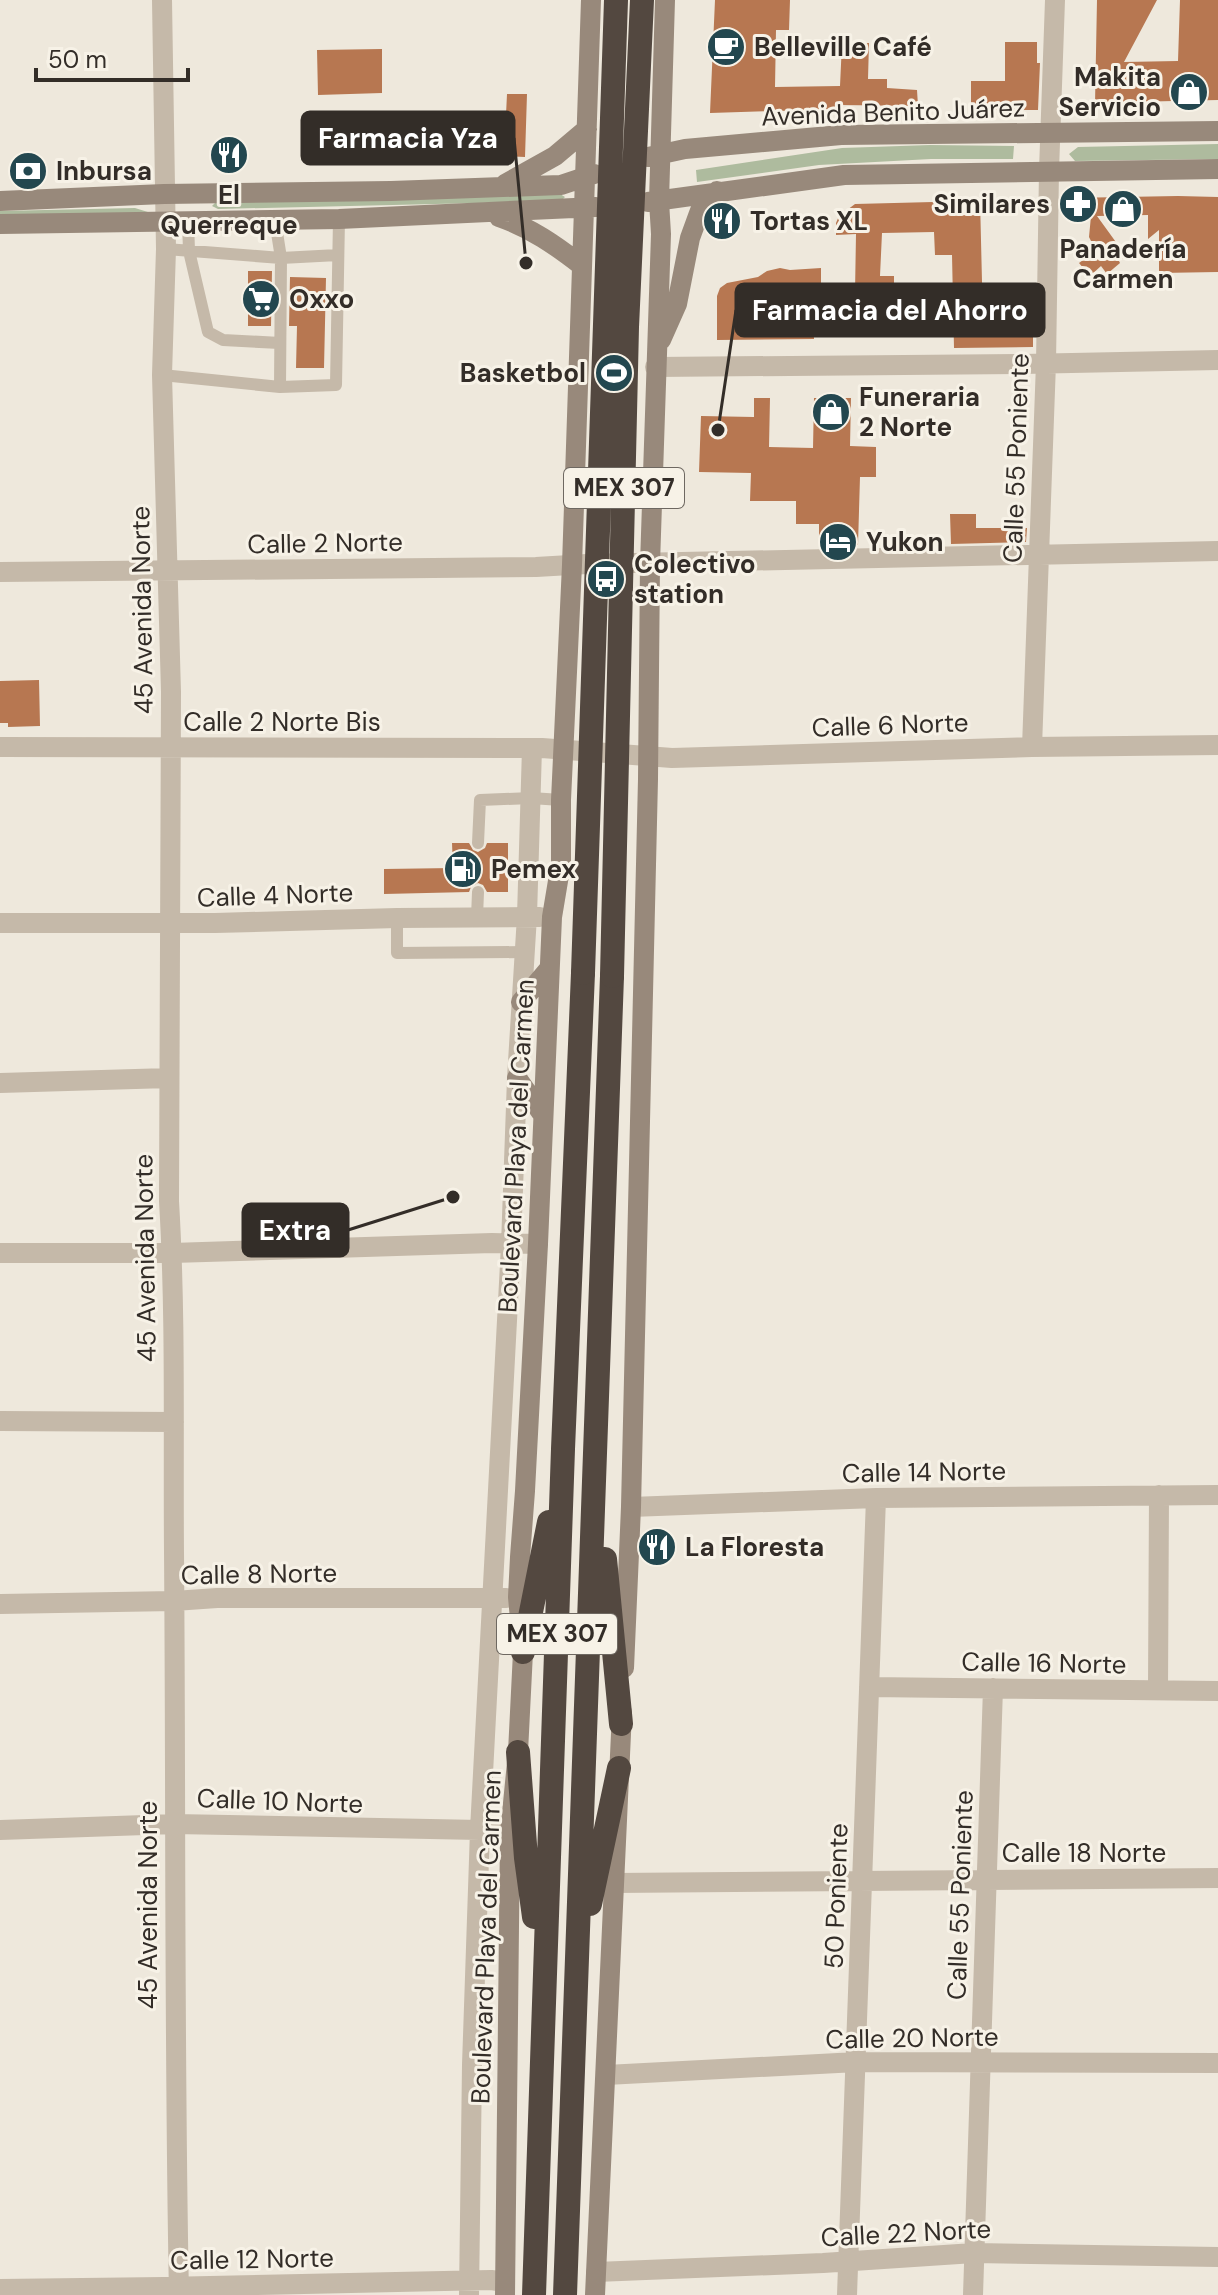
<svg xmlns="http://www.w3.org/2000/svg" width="1218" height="2295" viewBox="0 0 1218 2295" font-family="'DM Sans',sans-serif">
  <rect width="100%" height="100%" fill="#eee8dc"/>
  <path fill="#aebb9e" d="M1218,144V159L1075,161L1069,154L1078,147Z
    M930,145L1014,146L1013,159H931L819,165L697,182L696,170L842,148Z
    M560,194L565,197L561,201L218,209L212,206L216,202Z
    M135,208L151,213L0,216V211Z"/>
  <path fill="#b77751" d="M715,0H790L789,30H776L775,87L840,86L842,43H869L868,79H887V88L917,90L918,106L840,105V109L710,113Z
    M1097,0H1157L1124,62L1178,61L1180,0H1218V100L1130,102V109L1104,110V103L1095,104Z
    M1005,42H1037V63H1040L1038,110H971V81H1005Z
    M382,49V93L318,95L317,50Z
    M507,94H527L525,157L504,156Z
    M1178,196L1218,197V272L1159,273V230L1148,239V215L1097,216L1126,256L1119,261L1120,263L1107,274L1101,266L1090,276L1079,263L1090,255L1091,241L1089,237L1091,216H1068V198Z
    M933,199H980L983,323L1033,322V347L954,348L952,255H935L934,232L882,233L880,276H894V291L855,293L856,234L836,235V223L839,216L855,204L933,202Z
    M734,208L737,231L711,235L709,223L712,215L717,210Z
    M780,268L790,270L821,268V294L813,295L814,339L717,340V296L720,288L727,283L758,277L767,271Z
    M248,271H272L271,326H248Z
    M290,277L326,278L324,368H296L297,326H289Z
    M754,398H770L769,447L813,448L814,398H851L850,446L876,447V477H860L858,545L819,546V524H796V501H750L751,473L699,472L701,416L754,417Z
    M950,514H976V528H1027L1026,542L951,544Z
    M39,680L40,726L8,727V723H0V681Z
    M452,843H469L473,850L478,852L485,848L487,843H508V892H487L483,885L478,883L471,887L469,892L384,894V869L453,868Z"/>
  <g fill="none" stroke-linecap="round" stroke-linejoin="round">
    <path stroke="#c5b9a9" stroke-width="12" d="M188,220L189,251L208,332L223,340L280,343
      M275,220L281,258L280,387
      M166,249L281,258L338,255
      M162,375L280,387L336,385L339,219
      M478,843L480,800L531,798L561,800
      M477,917L478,892
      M397,918V953L524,952"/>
    <path stroke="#c5b9a9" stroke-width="20" d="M162,0L166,249L162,375L171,692L169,1201C176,1318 173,1435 174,1552C176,1800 174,2047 179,2295
      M655,367L1023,364L1218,360
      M0,572L536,567L587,564L1218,551
      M0,747L542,748L672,758L1032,747L1218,745
      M1032,747L1046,363L1049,171L1055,0
      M0,923H215L397,918L540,917
      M0,1083L169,1078
      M0,1253H172L492,1243L538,1244
      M0,1421L174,1422
      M631,1507L876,1498L1218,1495
      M0,1604L174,1601L217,1598H506
      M869,1687L1218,1691
      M1158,1690L1159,1495
      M0,1830L174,1824L480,1830L510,1834
      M614,1883L1218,1878
      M606,2075L857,2062L1218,2063
      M596,2272L823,2263L974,2253L1218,2257
      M0,2289L164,2287L491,2280L505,2282
      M469,2295L472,2065L480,1830L511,1245L517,1078L527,916L532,748
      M847,2295L876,1498
      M973,2295L993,1688"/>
    <path stroke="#98897b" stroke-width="20" d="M648,157L685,149L841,135L1218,131
      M505,184L555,156L587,129
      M0,201L164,194L391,191L561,185L594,174
      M648,202L844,175L1218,169
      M499,217C531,228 555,245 581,265
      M0,224L339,219L596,207
      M661,340L677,304L690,238L698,216L701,208L717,191
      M521,1002L549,969
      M517,1078L543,1115
      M624,1668L631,1507L648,779L650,564L661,234L659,201L665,0
      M505,2295L510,1834L518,1752L523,1652L518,1597L520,1557L525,1491L538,1244L552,917L561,863V800L572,565L591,0
      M595,2295L622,1712"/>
    <path stroke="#534840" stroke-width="24" d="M605,1559L621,1724
      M523,1652L549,1522
      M518,1752L526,1858L534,1917
      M590,1904L619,1768
      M534,2295L563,1449L583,973
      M565,2295L612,976"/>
    <path stroke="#534840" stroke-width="24" d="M583,973L616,0
      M612,976L627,327L642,0"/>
  </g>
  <defs>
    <symbol id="cafe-disc" viewBox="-11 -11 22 22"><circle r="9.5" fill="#23474f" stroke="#f7f2e7"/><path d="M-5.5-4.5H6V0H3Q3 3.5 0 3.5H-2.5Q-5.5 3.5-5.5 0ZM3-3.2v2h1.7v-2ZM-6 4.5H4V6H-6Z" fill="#fff"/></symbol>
    <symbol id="shop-disc" viewBox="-11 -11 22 22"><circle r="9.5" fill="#23474f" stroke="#f7f2e7"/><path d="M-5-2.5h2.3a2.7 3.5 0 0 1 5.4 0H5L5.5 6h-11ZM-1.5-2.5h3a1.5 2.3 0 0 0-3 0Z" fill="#fff"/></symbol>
    <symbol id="restaurant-disc" viewBox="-11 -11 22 22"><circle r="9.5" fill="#23474f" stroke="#f7f2e7"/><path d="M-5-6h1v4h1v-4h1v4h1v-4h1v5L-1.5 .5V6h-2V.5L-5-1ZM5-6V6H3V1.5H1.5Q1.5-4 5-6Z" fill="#fff"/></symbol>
    <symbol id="bank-disc" viewBox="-11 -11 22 22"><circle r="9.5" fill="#23474f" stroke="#f7f2e7"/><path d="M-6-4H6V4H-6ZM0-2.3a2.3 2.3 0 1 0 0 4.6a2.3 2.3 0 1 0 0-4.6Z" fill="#fff"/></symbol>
    <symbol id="pharmacy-disc" viewBox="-11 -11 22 22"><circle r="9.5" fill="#23474f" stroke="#f7f2e7"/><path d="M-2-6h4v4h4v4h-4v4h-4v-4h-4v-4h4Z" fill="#fff"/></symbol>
    <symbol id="supermarket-disc" viewBox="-11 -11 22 22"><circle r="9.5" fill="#23474f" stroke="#f7f2e7"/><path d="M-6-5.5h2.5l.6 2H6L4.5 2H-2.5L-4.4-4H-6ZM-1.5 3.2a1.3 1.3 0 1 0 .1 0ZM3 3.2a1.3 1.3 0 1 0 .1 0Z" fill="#fff"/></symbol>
    <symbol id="stadium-disc" viewBox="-11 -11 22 22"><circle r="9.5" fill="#23474f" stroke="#f7f2e7"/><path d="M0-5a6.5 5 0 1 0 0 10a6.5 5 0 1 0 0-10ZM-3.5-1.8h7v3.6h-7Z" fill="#fff"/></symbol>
    <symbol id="hotel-disc" viewBox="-11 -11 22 22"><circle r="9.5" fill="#23474f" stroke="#f7f2e7"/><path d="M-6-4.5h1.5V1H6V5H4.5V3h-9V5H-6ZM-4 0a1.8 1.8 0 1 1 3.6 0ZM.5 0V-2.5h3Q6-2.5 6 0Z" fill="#fff"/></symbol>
    <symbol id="bus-disc" viewBox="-11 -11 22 22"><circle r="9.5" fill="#23474f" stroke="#f7f2e7"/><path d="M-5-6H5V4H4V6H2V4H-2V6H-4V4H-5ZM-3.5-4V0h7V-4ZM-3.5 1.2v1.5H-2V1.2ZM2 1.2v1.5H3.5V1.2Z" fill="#fff"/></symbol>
    <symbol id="fuel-disc" viewBox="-11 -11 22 22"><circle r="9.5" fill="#23474f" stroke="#f7f2e7"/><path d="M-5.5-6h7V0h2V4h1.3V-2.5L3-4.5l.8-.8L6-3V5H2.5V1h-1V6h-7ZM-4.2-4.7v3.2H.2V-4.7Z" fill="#fff"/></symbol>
  </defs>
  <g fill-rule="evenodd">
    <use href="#cafe-disc" x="704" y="25" width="44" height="44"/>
    <use href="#shop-disc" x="1167" y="70" width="44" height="44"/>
    <use href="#restaurant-disc" x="207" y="133" width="44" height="44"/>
    <use href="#bank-disc" x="6" y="149" width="44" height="44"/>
    <use href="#pharmacy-disc" x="1056" y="182" width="44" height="44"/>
    <use href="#shop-disc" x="1101" y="187" width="44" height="44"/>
    <use href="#restaurant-disc" x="700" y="199" width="44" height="44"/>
    <use href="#supermarket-disc" x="239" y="277" width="44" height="44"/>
    <use href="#stadium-disc" x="592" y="351" width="44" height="44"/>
    <use href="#shop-disc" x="809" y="390" width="44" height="44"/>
    <use href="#hotel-disc" x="816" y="520" width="44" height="44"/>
    <use href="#bus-disc" x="584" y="557" width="44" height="44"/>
    <use href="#fuel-disc" x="441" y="847" width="44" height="44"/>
    <use href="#restaurant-disc" x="635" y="1525" width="44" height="44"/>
  </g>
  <g text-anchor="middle" stroke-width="6" stroke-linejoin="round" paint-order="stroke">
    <g fill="#f7f2e7" stroke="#6e6861" stroke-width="2">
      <rect x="564" y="468" width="120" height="40" rx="6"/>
      <rect x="497" y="1614" width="120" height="40" rx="6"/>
    </g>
    <g font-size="24" font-weight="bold" fill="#332d28">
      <text x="624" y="496">MEX 307</text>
      <text x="557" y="1642">MEX 307</text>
    </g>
    <g font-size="26" font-weight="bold" fill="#332d28" stroke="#f7f2e7" text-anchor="start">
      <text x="754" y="56">Belleville Café</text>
      <text x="1161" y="86" text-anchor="end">Makita<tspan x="1161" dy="30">Servicio</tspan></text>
      <text x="56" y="180">Inbursa</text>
      <text x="229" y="204" text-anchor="middle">El<tspan x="229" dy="30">Querreque</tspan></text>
      <text x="1050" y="213" text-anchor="end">Similares</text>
      <text x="750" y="230">Tortas XL</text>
      <text x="1123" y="258" text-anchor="middle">Panadería<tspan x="1123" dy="30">Carmen</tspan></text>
      <text x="289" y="308">Oxxo</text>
      <text x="586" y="382" text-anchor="end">Basketbol</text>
      <text x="859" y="406">Funeraria<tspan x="859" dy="30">2 Norte</tspan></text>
      <text x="866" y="551">Yukon</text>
      <text x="634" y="573">Colectivo<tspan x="634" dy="30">station</tspan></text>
      <text x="491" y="878">Pemex</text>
      <text x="685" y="1556">La Floresta</text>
    </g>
    <g font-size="26" fill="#332d28" stroke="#f7f2e7">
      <text transform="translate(893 112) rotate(-2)" y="9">Avenida Benito Juárez</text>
      <text transform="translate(1016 458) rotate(-88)" y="9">Calle 55 Poniente</text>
      <text transform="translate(325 543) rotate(-1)" y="9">Calle 2 Norte</text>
      <text transform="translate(142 610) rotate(-91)" y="9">45 Avenida Norte</text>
      <text x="282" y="731">Calle 2 Norte Bis</text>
      <text transform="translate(890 725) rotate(-2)" y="9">Calle 6 Norte</text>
      <text transform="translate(275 895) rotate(-2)" y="9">Calle 4 Norte</text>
      <text transform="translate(516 1146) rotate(-87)" y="9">Boulevard Playa del Carmen</text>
      <text transform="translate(145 1258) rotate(-91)" y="9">45 Avenida Norte</text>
      <text transform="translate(924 1472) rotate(-1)" y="9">Calle 14 Norte</text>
      <text transform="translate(259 1574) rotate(-1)" y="9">Calle 8 Norte</text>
      <text transform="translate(1044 1663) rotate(1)" y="9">Calle 16 Norte</text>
      <text transform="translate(280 1801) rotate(2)" y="9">Calle 10 Norte</text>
      <text x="1084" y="1862">Calle 18 Norte</text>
      <text transform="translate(960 1895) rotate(-88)" y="9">Calle 55 Poniente</text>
      <text transform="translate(836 1896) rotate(-88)" y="9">50 Poniente</text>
      <text transform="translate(148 1905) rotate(-90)" y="9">45 Avenida Norte</text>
      <text transform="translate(486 1937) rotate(-88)" y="9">Boulevard Playa del Carmen</text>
      <text transform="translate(912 2038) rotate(-1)" y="9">Calle 20 Norte</text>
      <text transform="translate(906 2233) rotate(-3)" y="9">Calle 22 Norte</text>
      <text transform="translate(252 2259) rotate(-1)" y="9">Calle 12 Norte</text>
    </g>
  </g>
  <path fill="none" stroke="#332d28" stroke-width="3" d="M526 263L514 138M718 430L736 310M453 1197L348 1230"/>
  <g fill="#332d28" stroke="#f7f2e7" stroke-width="3">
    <circle cx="526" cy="263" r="8"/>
    <circle cx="718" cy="430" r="8"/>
    <circle cx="453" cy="1197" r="8"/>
  </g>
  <g fill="#332d28" stroke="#332d28" stroke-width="3">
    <rect x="302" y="112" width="212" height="52" rx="8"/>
    <rect x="736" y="284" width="308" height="52" rx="8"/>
    <rect x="243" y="1204" width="105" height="52" rx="8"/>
  </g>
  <g font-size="28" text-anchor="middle" font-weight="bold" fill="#fff">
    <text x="408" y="148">Farmacia Yza</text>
    <text x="890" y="320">Farmacia del Ahorro</text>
    <text x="295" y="1240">Extra</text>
  </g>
  <path d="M36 68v12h152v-12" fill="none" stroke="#332d28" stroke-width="4"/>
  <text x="48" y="68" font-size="24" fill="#332d28" stroke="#f7f2e7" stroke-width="6" paint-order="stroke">50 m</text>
</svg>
